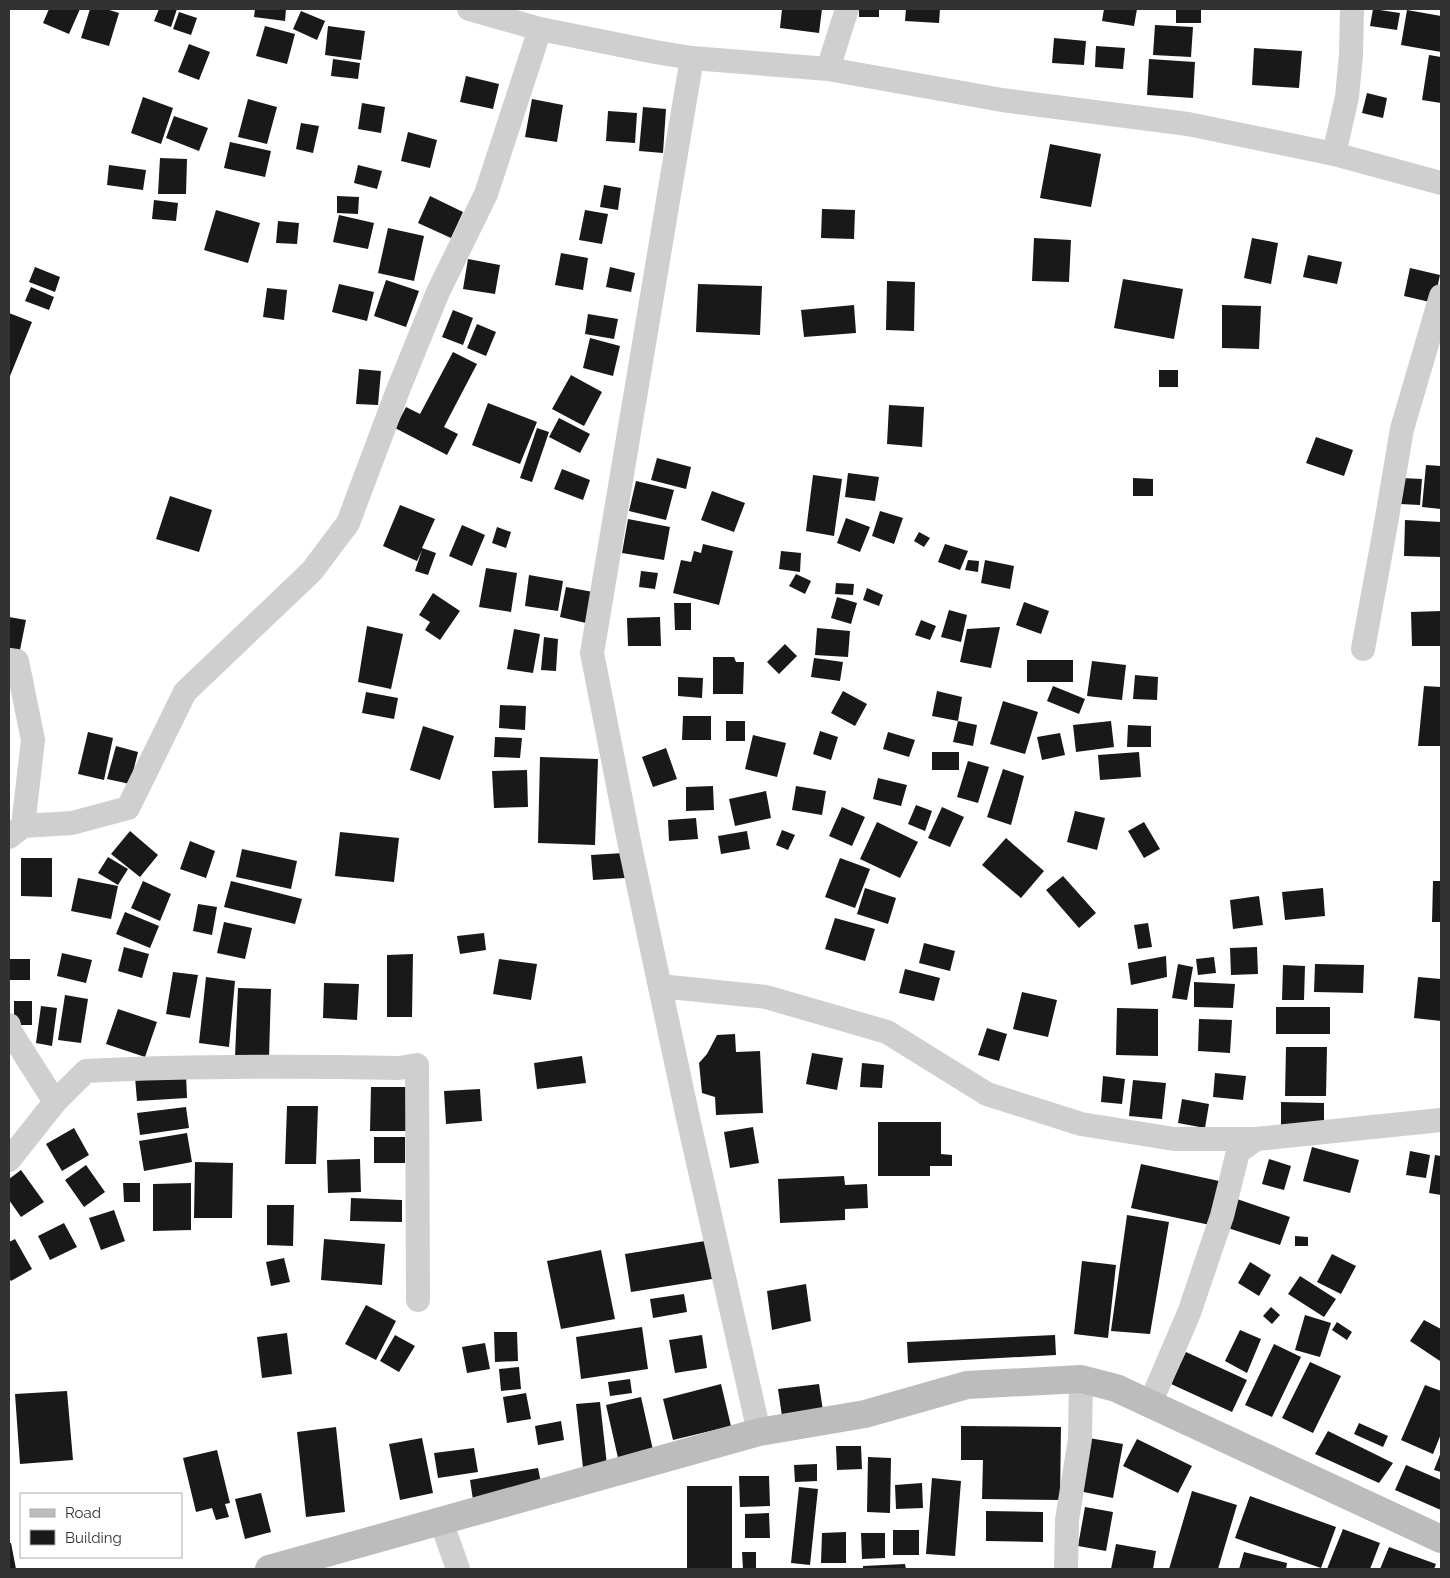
<svg xmlns="http://www.w3.org/2000/svg" width="1450" height="1578" viewBox="0 0 1450 1578" font-family="Raleway,sans-serif">
  <rect width="100%" height="100%" fill="#fff"/>
  <path fill="#191919" d="M49,9H80L69,34L43,23Z
    M90,9H106L119,13L109,46L81,38Z
    M159,9H177L171,27L154,21Z
    M255,9H286L285,21L254,17Z
    M782,9H822L819,33L780,28Z
    M859,9H879V17H859Z
    M906,9H940L939,23L905,21Z
    M1104,9H1137L1134,26L1102,21Z
    M1176,9H1201V23H1176Z
    M1373,9L1400,13L1397,30L1370,26Z
    M1407,10L1441,16V52L1401,45Z
    M301,11L325,21L317,40L293,29Z
    M179,12L197,18L191,35L173,29Z
    M1155,25L1193,27L1191,57L1153,55Z
    M265,26L295,34L287,64L256,56Z
    M328,26L365,31L361,60L325,55Z
    M1054,38L1086,41L1084,65L1052,63Z
    M189,44L210,52L199,80L178,72Z
    M1096,46L1125,48L1123,69L1095,67Z
    M1254,48L1302,51L1299,88L1252,85Z
    M1429,55L1441,57V103L1422,100Z
    M333,59L360,63L358,79L331,76Z
    M1149,59L1195,62L1193,98L1147,95Z
    M466,76L499,84L493,109L460,102Z
    M1367,93L1387,98L1383,118L1362,113Z
    M143,97L173,108L161,144L131,133Z
    M248,99L277,107L267,144L238,137Z
    M532,99L563,105L557,142L525,137Z
    M362,103L385,107L381,133L358,129Z
    M643,107L666,109L663,153L639,151Z
    M608,111L637,113L635,143L606,141Z
    M174,116L208,128L199,151L166,138Z
    M301,123L319,126L313,153L296,149Z
    M408,132L437,140L430,168L401,161Z
    M230,142L271,151L265,177L224,168Z
    M1050,144L1101,154L1091,207L1040,198Z
    M160,158L187,159L186,194H158Z
    M109,165L146,170L143,190L107,185Z
    M358,165L382,171L377,189L354,183Z
    M604,185L621,188L618,210L600,207Z
    M337,196L359,197L358,214L337,213Z
    M430,196L463,212L451,238L418,223Z
    M154,200L178,203L176,221L152,219Z
    M822,209L855,210L854,239L821,238Z
    M216,210L260,223L248,263L204,250Z
    M585,210L608,214L602,244L579,240Z
    M339,215L374,223L368,249L333,242Z
    M278,221L299,223L297,244L276,243Z
    M388,228L424,236L414,281L378,273Z
    M1034,238L1071,240L1069,282L1032,281Z
    M1252,238L1278,243L1271,284L1244,278Z
    M561,253L588,258L583,290L555,285Z
    M1308,255L1342,262L1337,284L1303,277Z
    M468,259L500,265L495,294L463,289Z
    M35,267L60,277L55,292L29,282Z
    M610,267L635,273L631,292L606,287Z
    M1410,268L1440,275L1434,303L1404,296Z
    M1123,279L1183,289L1174,339L1114,328Z
    M386,280L419,291L406,327L374,316Z
    M887,281L915,282L914,331L886,330Z
    M339,284L374,292L367,321L332,312Z
    M698,284L762,286L760,335L696,332Z
    M31,287L54,297L49,310L25,301Z
    M267,288L287,290L284,320L263,317Z
    M854,305L856,333L804,337L801,310Z
    M1222,305L1261,306L1259,349L1222,348Z
    M453,310L473,318L463,345L442,337Z
    M9,313L32,322L10,376L9,375Z
    M588,314L618,319L614,339L585,334Z
    M477,324L496,332L486,356L467,348Z
    M590,338L620,346L613,376L583,368Z
    M453,352L477,364L444,427L458,434L447,455L395,428L406,407L420,414Z
    M359,369L381,371L378,405L356,404Z
    M1159,370H1178V387H1159Z
    M571,375L602,392L584,426L552,409Z
    M488,403L537,422L520,464L472,445Z
    M889,405L924,407L922,447L887,444Z
    M559,418L590,434L580,453L549,437Z
    M537,428L549,432L532,482L520,478Z
    M1316,437L1353,450L1344,476L1306,463Z
    M657,458L691,467L686,489L651,480Z
    M1426,465L1441,466V509L1422,507Z
    M562,469L590,480L583,500L554,489Z
    M848,473L879,477L875,501L845,497Z
    M813,475L842,479L834,536L806,531Z
    M1133,478L1153,479V496H1133Z
    M1402,478L1422,479L1420,505L1400,504Z
    M636,481L674,490L666,520L629,511Z
    M712,491L745,503L734,532L701,520Z
    M170,496L212,510L199,552L156,539Z
    M400,505L435,519L422,548L436,553L428,575L415,571L422,550L417,561L383,546Z
    M880,511L903,518L894,544L872,536Z
    M846,518L870,527L860,552L837,543Z
    M628,519L670,527L664,560L622,553Z
    M1405,520L1441,522V557L1404,556Z
    M462,525L485,535L472,566L449,556Z
    M497,527L511,532L506,548L492,543Z
    M919,532L930,538L924,547L914,541Z
    M703,544L733,551L719,605L673,593L681,560L691,562L694,551L701,553Z
    M945,544L968,551L960,570L938,562Z
    M781,551L801,553L800,572L779,569Z
    M968,560L979,561L978,572L965,570Z
    M985,560L1014,566L1010,589L981,583Z
    M486,568L517,573L511,612L479,607Z
    M641,571L658,573L655,589L639,587Z
    M796,574L811,581L805,594L789,586Z
    M529,575L563,581L558,611L525,606Z
    M836,583L854,584L853,595L835,594Z
    M566,587L593,592L586,623L560,617Z
    M867,588L883,595L879,606L863,600Z
    M433,593L460,611L440,640L425,630L430,622L419,615Z
    M837,597L857,603L851,624L831,618Z
    M1024,602L1049,611L1041,634L1016,625Z
    M674,603H691V630H675Z
    M949,610L967,615L961,642L941,637Z
    M1441,611V646H1412L1411,612Z
    M9,617L26,620L20,650L9,648Z
    M660,617L661,646H628L627,618Z
    M921,620L936,626L930,640L915,635Z
    M367,626L403,634L391,689L358,682Z
    M1000,627L991,668L960,662L967,629Z
    M817,628L850,631L848,657L815,655Z
    M514,629L540,634L533,673L507,669Z
    M544,637L558,639L556,671L541,670Z
    M785,644L797,656L779,674L767,662Z
    M713,657H734L736,662H744L743,694H713Z
    M814,658L843,662L840,681L811,677Z
    M1027,660H1073V682H1027Z
    M1092,661L1126,665L1122,700L1087,696Z
    M1135,675L1158,677L1157,700L1133,699Z
    M678,677L703,678L702,698L678,696Z
    M1053,686L1085,699L1079,714L1047,701Z
    M1424,686L1441,687V746H1418Z
    M843,691L867,704L855,726L831,713Z
    M937,691L962,697L958,721L932,716Z
    M366,692L398,698L394,719L362,713Z
    M1003,701L1038,712L1025,754L990,744Z
    M500,705L526,706L525,730L499,728Z
    M683,716H711V740H682Z
    M726,721H745V741H726Z
    M958,721L977,725L973,746L953,742Z
    M1111,721L1114,747L1076,752L1073,725Z
    M1128,725L1151,726V747H1127Z
    M423,726L454,736L440,780L410,770Z
    M820,731L838,737L831,760L813,754Z
    M88,732L113,738L104,780L78,774Z
    M888,732L915,740L909,757L883,749Z
    M1060,733L1065,755L1042,760L1037,737Z
    M753,735L786,743L777,777L745,769Z
    M495,737L522,738L520,758L494,757Z
    M116,746L138,752L130,784L107,779Z
    M666,748L677,779L653,787L642,757Z
    M932,752H959V770H932Z
    M1139,752L1141,777L1100,780L1098,755Z
    M540,757L598,759L595,845L538,843Z
    M968,761L989,767L978,803L957,797Z
    M1003,769L1024,776L1011,825L987,817Z
    M527,770L528,807L494,808L492,771Z
    M878,778L907,785L901,806L873,799Z
    M713,786L714,810L686,811V787Z
    M796,786L826,791L822,815L792,810Z
    M766,791L771,818L735,826L729,799Z
    M916,805L932,811L925,831L908,824Z
    M842,807L865,817L852,846L829,836Z
    M942,807L964,817L950,847L928,838Z
    M1075,811L1105,818L1097,850L1067,842Z
    M696,818L698,839L669,841L668,820Z
    M877,822L918,842L900,878L860,859Z
    M1144,822L1160,849L1144,858L1128,831Z
    M782,830L795,835L788,850L776,845Z
    M130,831L158,855L140,877L111,854Z
    M747,831L750,849L721,854L718,836Z
    M340,832L399,838L394,882L335,876Z
    M1006,838L1044,871L1021,898L982,865Z
    M190,841L215,851L206,878L180,869Z
    M242,849L297,861L291,889L236,877Z
    M623,853L625,878L593,880L591,855Z
    M108,857L128,869L118,885L98,873Z
    M21,858H52V897L21,896Z
    M840,858L870,869L855,908L825,897Z
    M1063,876L1096,913L1079,928L1046,890Z
    M78,878L118,886L111,919L71,911Z
    M143,881L171,894L160,921L131,908Z
    M231,881L302,899L295,924L224,907Z
    M1433,881H1441V922H1432Z
    M865,888L896,898L888,924L857,914Z
    M1323,888L1325,916L1285,920L1282,892Z
    M1259,896L1263,925L1233,929L1230,900Z
    M198,904L217,907L212,935L193,931Z
    M125,912L159,926L150,948L116,934Z
    M835,918L875,929L865,961L825,949Z
    M224,922L252,928L245,959L217,953Z
    M1148,923L1152,947L1138,949L1134,925Z
    M484,933L486,950L460,954L457,936Z
    M924,943L955,951L950,971L919,963Z
    M124,947L149,954L142,978L118,971Z
    M1257,947L1258,974L1231,975L1230,948Z
    M62,953L92,960L86,983L57,976Z
    M413,954L412,1017H387V955Z
    M1166,956L1167,977L1131,985L1128,963Z
    M1214,957L1216,973L1198,975L1196,959Z
    M9,959H30V980H9Z
    M499,959L537,964L531,1000L493,994Z
    M1178,964L1193,967L1187,1000L1172,998Z
    M1315,964L1364,965L1363,993L1314,992Z
    M1283,965L1305,966L1304,1000H1282Z
    M905,969L940,978L934,1001L899,993Z
    M173,972L198,975L190,1018L166,1014Z
    M206,977L235,981L229,1047L199,1043Z
    M1418,977L1441,979V1021L1414,1018Z
    M1194,982L1235,984L1233,1008L1194,1007Z
    M324,983L359,984L357,1020L323,1018Z
    M238,988L271,989L269,1058L235,1057Z
    M1022,992L1057,1000L1048,1037L1013,1029Z
    M65,995L88,999L81,1043L58,1040Z
    M14,1001H32V1025H14Z
    M41,1006L57,1008L52,1046L36,1043Z
    M1276,1007H1330V1034H1276Z
    M1117,1008L1158,1009V1056L1116,1055Z
    M118,1009L157,1022L145,1057L106,1044Z
    M1199,1019L1232,1020L1230,1053L1198,1051Z
    M987,1028L1007,1034L999,1061L978,1055Z
    M735,1034L736,1052L760,1051L763,1113L716,1115L715,1097L702,1093L699,1063L707,1054L717,1035Z
    M1286,1047H1327L1326,1096H1285Z
    M812,1053L843,1058L837,1090L806,1084Z
    M582,1056L586,1083L537,1089L534,1063Z
    M862,1063L884,1065L882,1088L860,1087Z
    M1215,1073L1246,1076L1243,1100L1213,1097Z
    M186,1074L187,1098L137,1101L135,1077Z
    M1103,1076L1125,1079L1122,1104L1101,1102Z
    M1133,1080L1166,1083L1162,1119L1129,1116Z
    M371,1087H409V1131H370Z
    M480,1089L482,1121L446,1124L444,1091Z
    M1182,1099L1209,1104L1205,1128L1178,1123Z
    M1281,1102L1324,1103V1127H1281Z
    M287,1106H318L316,1164H285Z
    M186,1107L189,1128L140,1135L137,1113Z
    M878,1122H941V1154L952,1155V1166H930V1176H878Z
    M753,1127L759,1163L730,1168L724,1132Z
    M74,1128L89,1155L62,1171L46,1144Z
    M187,1133L192,1162L144,1171L139,1141Z
    M374,1137H405V1163H374Z
    M1312,1147L1359,1160L1350,1193L1303,1181Z
    M1410,1151L1430,1155L1426,1178L1406,1175Z
    M1435,1155L1441,1156V1195L1429,1193Z
    M360,1159L361,1192L328,1193L327,1160Z
    M1269,1159L1291,1166L1284,1190L1262,1184Z
    M195,1162L233,1163L232,1218H194Z
    M1141,1164L1219,1181L1210,1225L1131,1208Z
    M86,1165L105,1192L84,1207L65,1180Z
    M21,1170L44,1202L21,1217L9,1200V1179Z
    M844,1176L845,1185L867,1184L868,1208L845,1209V1220L780,1223L778,1179Z
    M123,1183H140V1202H124Z
    M191,1183V1230L153,1231V1184Z
    M351,1198L402,1200V1222L350,1221Z
    M1237,1199L1290,1217L1280,1245L1228,1228Z
    M267,1205H294L293,1246L267,1245Z
    M114,1210L125,1241L101,1250L89,1218Z
    M1127,1215L1169,1222L1150,1334L1111,1331Z
    M64,1223L77,1247L50,1260L38,1236Z
    M1295,1236L1308,1237V1246H1295Z
    M15,1239L32,1269L11,1281L9,1278V1242Z
    M324,1239L385,1244L382,1285L321,1280Z
    M705,1241L712,1279L631,1292L625,1254Z
    M601,1250L615,1319L561,1329L547,1261Z
    M1332,1254L1356,1266L1341,1294L1317,1282Z
    M284,1258L290,1282L271,1286L266,1262Z
    M1082,1261L1116,1265L1108,1338L1074,1334Z
    M1250,1262L1271,1275L1259,1296L1238,1283Z
    M1300,1276L1336,1299L1324,1317L1288,1294Z
    M806,1284L811,1321L772,1330L767,1291Z
    M684,1294L687,1312L653,1318L650,1299Z
    M366,1305L396,1321L376,1360L345,1344Z
    M1271,1307L1280,1315L1272,1324L1263,1316Z
    M1305,1315L1331,1323L1320,1357L1295,1350Z
    M1424,1320L1441,1329L1440,1361L1410,1341Z
    M1337,1322L1352,1332L1347,1340L1332,1330Z
    M642,1327L648,1369L581,1379L576,1337Z
    M1240,1330L1261,1339L1247,1373L1225,1361Z
    M494,1332H517L518,1361L495,1362Z
    M287,1333L292,1374L262,1378L257,1337Z
    M395,1335L415,1346L399,1372L380,1361Z
    M702,1335L707,1368L675,1373L669,1340Z
    M1055,1335L1056,1355L908,1363L907,1342Z
    M485,1343L490,1369L467,1373L462,1347Z
    M1274,1344L1301,1357L1272,1417L1245,1405Z
    M1186,1352L1247,1380L1232,1412L1171,1384Z
    M1310,1362L1341,1376L1313,1433L1282,1418Z
    M519,1367L521,1389L501,1391L499,1369Z
    M630,1379L632,1393L610,1396L608,1382Z
    M721,1384L731,1426L673,1440L663,1399Z
    M819,1384L823,1411L782,1416L778,1389Z
    M1425,1385L1441,1391V1434L1433,1454L1401,1440Z
    M67,1391L73,1460L20,1464L15,1394Z
    M526,1393L531,1419L507,1423L503,1397Z
    M641,1397L653,1450L618,1458L606,1405Z
    M600,1402L607,1465L583,1468L576,1404Z
    M561,1421L564,1440L538,1445L535,1426Z
    M1359,1423L1388,1436L1383,1447L1354,1434Z
    M961,1426L1061,1427L1060,1500L982,1499L983,1460H961Z
    M336,1427L345,1512L306,1517L297,1432Z
    M1328,1431L1393,1463L1379,1483L1315,1454Z
    M422,1438L433,1493L400,1500L389,1444Z
    M1089,1438L1123,1444L1113,1498L1079,1491Z
    M1137,1439L1192,1466L1178,1493L1123,1466Z
    M836,1446H861L862,1469L837,1470Z
    M474,1448L478,1472L438,1478L434,1453Z
    M217,1450L230,1503L225,1504L229,1517L216,1520L212,1508L196,1512L183,1458Z
    M1441,1452V1472L1434,1470Z
    M868,1457L891,1458L890,1513L867,1512Z
    M817,1464V1481L795,1482L794,1465Z
    M1406,1465L1441,1480V1510L1395,1490Z
    M538,1468L542,1488L473,1500L470,1480Z
    M739,1476H769L770,1506L740,1507Z
    M932,1478L961,1481L955,1556L926,1554Z
    M922,1483L923,1508L896,1509L895,1485Z
    M687,1486H732V1569H687Z
    M799,1487L818,1489L810,1565L791,1563Z
    M1192,1491L1237,1505L1218,1569H1169Z
    M261,1493L271,1532L245,1539L235,1499Z
    M1250,1496L1336,1527L1321,1568L1235,1538Z
    M1085,1507L1113,1512L1106,1551L1078,1546Z
    M986,1511L1043,1512V1542L986,1541Z
    M769,1513L770,1538H745V1514Z
    M1343,1529L1380,1543L1370,1569H1327Z
    M893,1530H919V1555H893Z
    M846,1532V1563H821L822,1533Z
    M861,1533H885V1558L862,1559Z
    M9,1543H11L16,1569H9Z
    M1116,1544L1156,1551L1153,1569H1111Z
    M1389,1547L1436,1564L1434,1569H1380Z
    M742,1552H756V1569H743Z
    M1244,1552L1287,1563L1286,1569H1239Z
    M905,1564L906,1569H863V1566Z"/>
  <g fill="none" stroke-linecap="round" stroke-linejoin="round">
    <path stroke="#cfcfcf" stroke-width="24" d="M469,9L540,29L655,52L692,58L828,69L1002,100L1188,124L1334,154L1441,183
      M692,58L592,653L631,851L688,1118L759,1432
      M828,69L847,9
      M1334,154L1347,97L1351,55L1352,9
      M1363,649L1385,529L1402,429L1441,296
      M9,660L17,661L33,740L23,826
      M9,837L23,826L72,823L128,808L185,692L312,571L348,523L398,390L438,292L486,194L540,29
      M660,986L766,997L887,1032L987,1094L1081,1124L1174,1139H1256
      M9,1025L10,1031L55,1102L9,1160
      M55,1102L86,1071C190,1066 294,1066 399,1068L417,1065L418,1300
      M1150,1404L1189,1313L1222,1216L1238,1152L1256,1139L1441,1120
      M441,1521L458,1569
      M1066,1569L1067,1520L1080,1439L1081,1379"/>
    <path stroke="#bcbcbc" stroke-width="28" d="M269,1569L759,1432L865,1414L967,1385L1081,1379L1116,1388L1441,1539"/>
  </g>
  <rect width="1450" height="1578" fill="none" stroke="#323232" stroke-width="20"/>
  <rect x="20" y="1493" width="162" height="65" fill="#ffffff" stroke="#adadad"/>
  <rect x="30" y="1509" width="25" height="8" fill="#bcbcbc" stroke="#adadad"/>
  <text x="65" y="1518" font-size="15" fill="#323232">Road</text>
  <rect x="30" y="1530" width="25" height="15" fill="#191919" stroke="#adadad"/>
  <text x="65" y="1543" font-size="15" fill="#323232">Building</text>
</svg>
